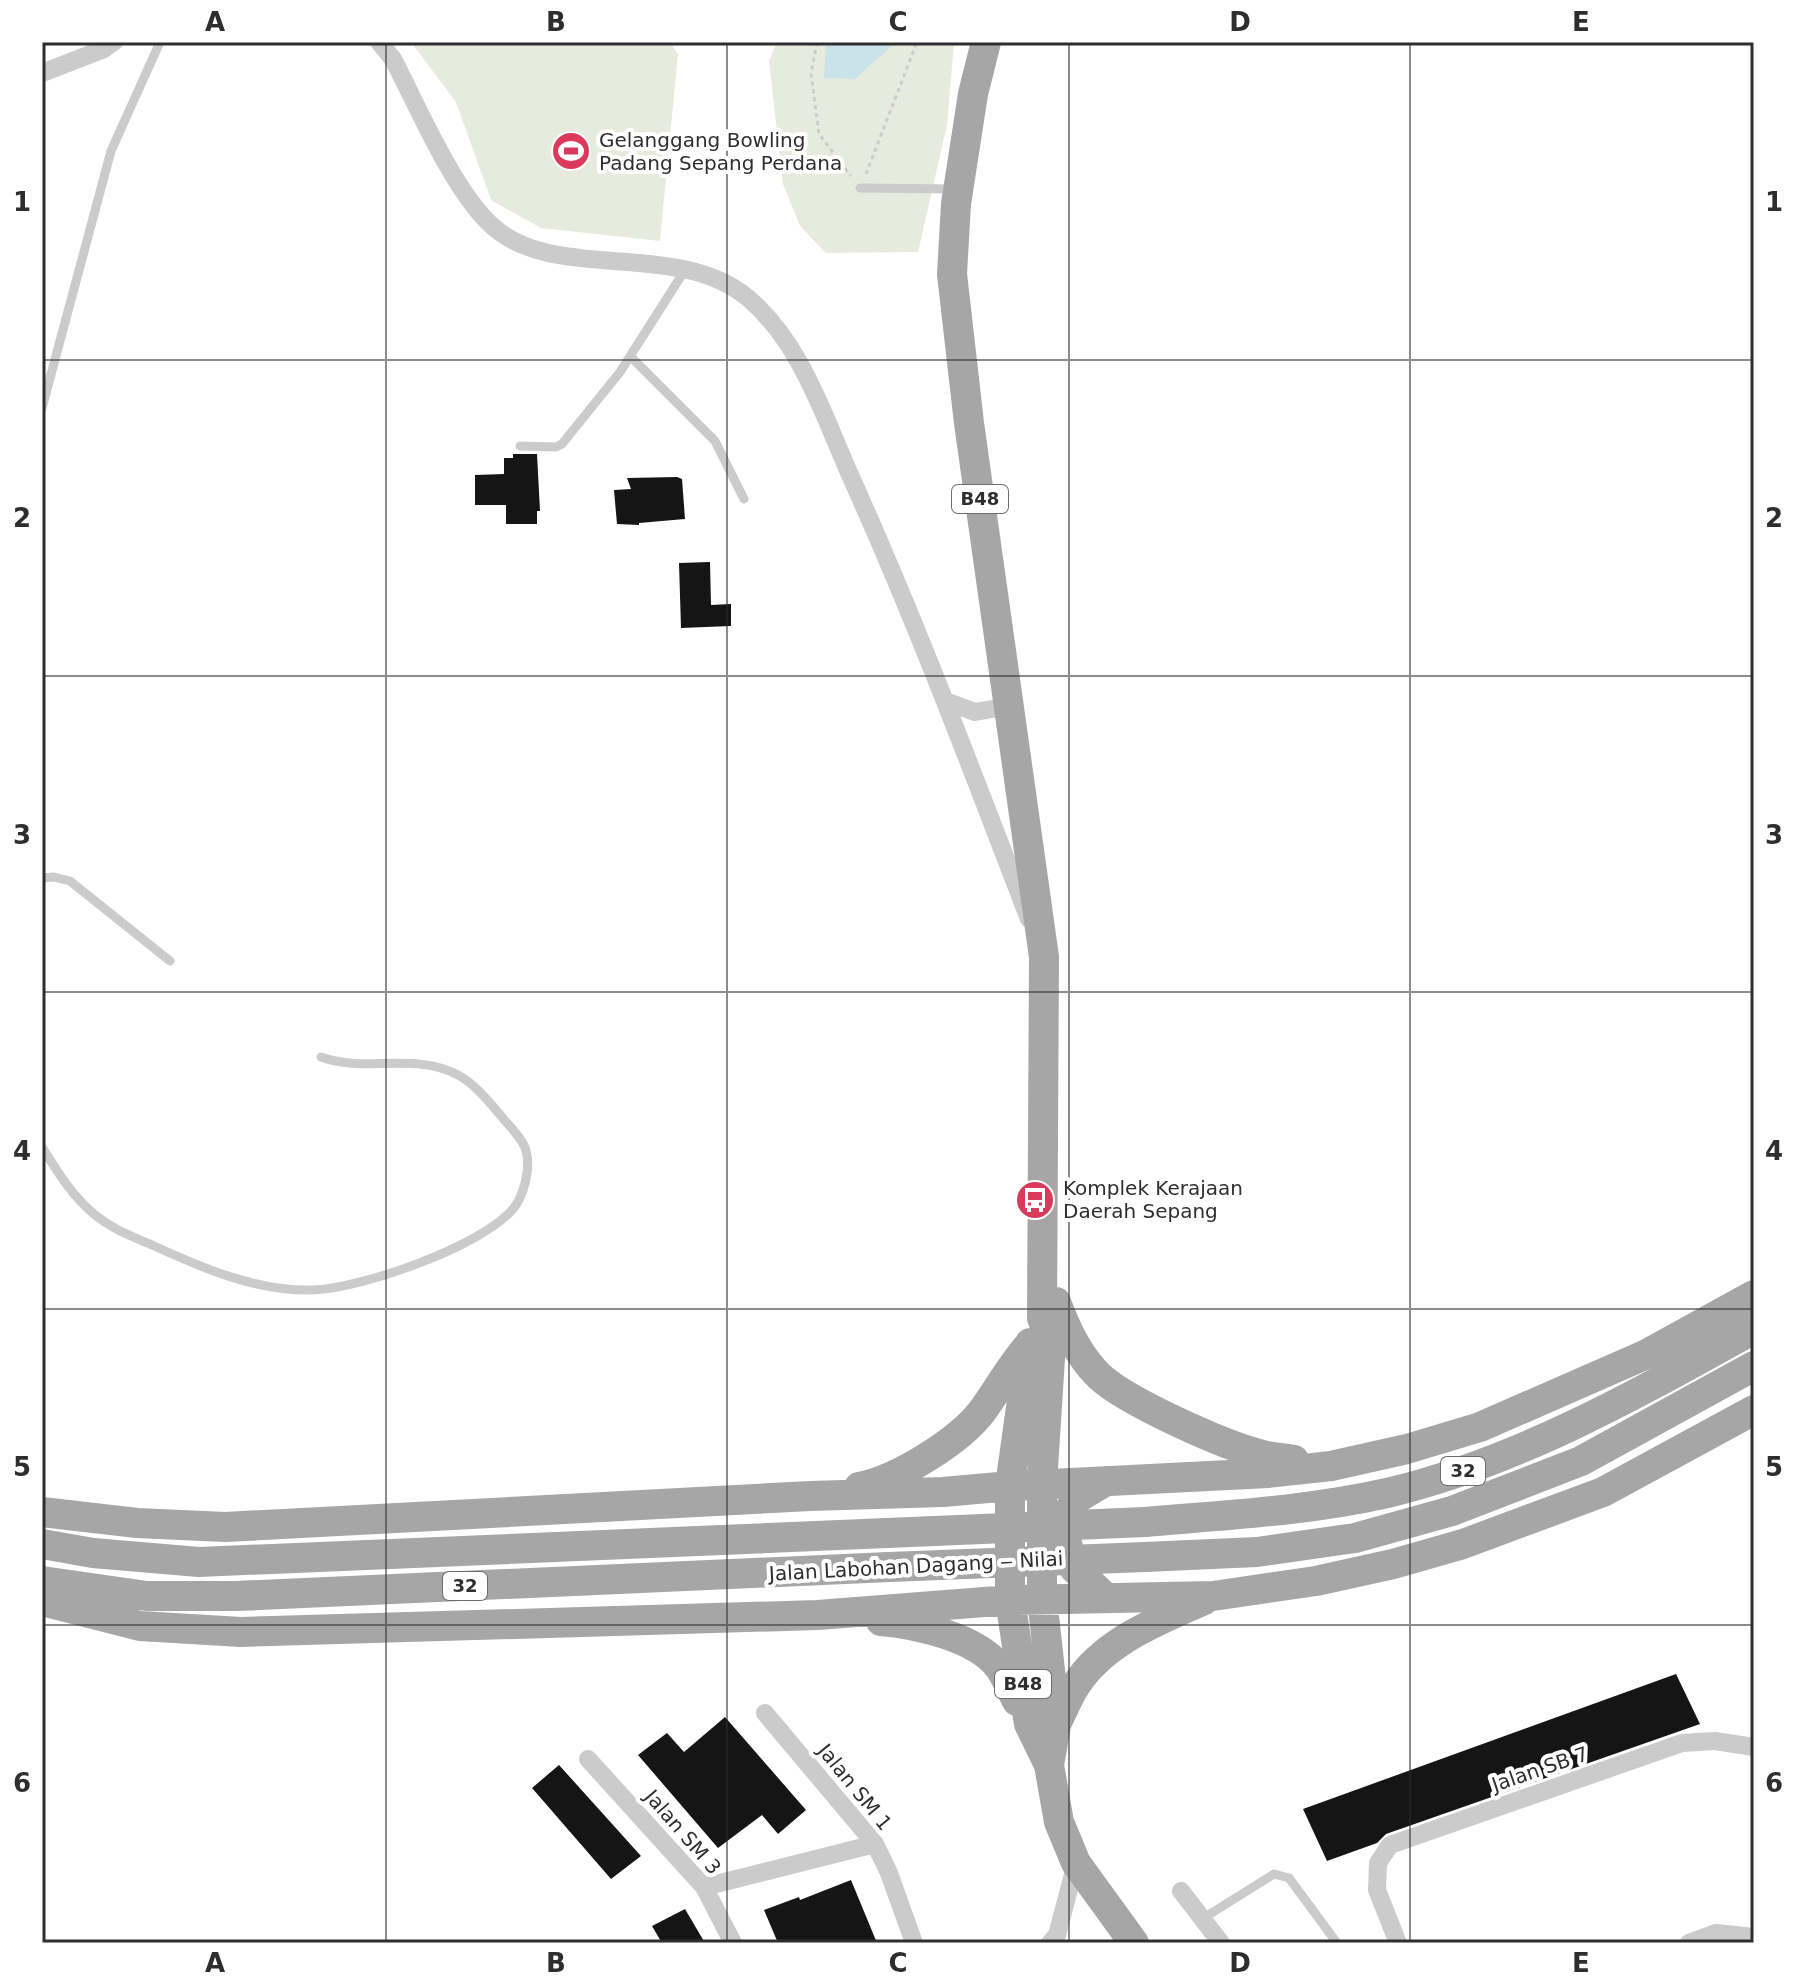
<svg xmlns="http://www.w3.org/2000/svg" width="1796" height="1985" viewBox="0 0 1796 1985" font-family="'DejaVu Sans',sans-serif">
  <rect width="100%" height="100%" fill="#fff"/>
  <path fill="#e6ebdd" d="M411,42H670L678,54L660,241L541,228L491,200L456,102Z
    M777,42H954L947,125L918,252L826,253L800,226L783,184L769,61Z"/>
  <path fill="#cae2ea" d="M826,42H896L855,79L824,78Z"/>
  <path fill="#151515" d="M513,454H537L540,511H537V524H506V505H475V475L504,474V458H513Z
    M677,477L682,479L685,519L639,523V525L617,524L614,490L631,489L627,478Z
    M710,562L711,605L731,604V626L681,628L679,563Z
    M1676,1674L1700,1724L1386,1834L1377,1843L1327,1861L1303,1809Z
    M725,1717L806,1810L778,1834L762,1815L718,1848L638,1755L667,1733L684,1752Z
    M559,1765L641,1856L611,1879L532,1788Z
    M851,1880L877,1943H778L764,1910L799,1897L800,1900Z
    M685,1909L705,1943H662L652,1926Z"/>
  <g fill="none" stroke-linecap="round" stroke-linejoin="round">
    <path stroke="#cbcbcb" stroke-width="3" stroke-dasharray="4 4" stroke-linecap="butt" d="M817,42L811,74L819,134L851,176
      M866,174L917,42"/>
    <path stroke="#cbcbcb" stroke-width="9" d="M860,188L955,189
      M630,356L715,441L744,499
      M42,408L111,151L160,42
      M520,446L556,447L562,444L620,372L685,270
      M42,878L54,877L70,881L170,961
      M42,1147C57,1171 72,1196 94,1214C112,1229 131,1236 152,1245C202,1268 258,1292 314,1290C363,1288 482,1246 513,1209C524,1196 531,1167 526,1151C524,1140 509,1126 502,1117C490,1103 474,1083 458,1075C416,1052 364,1073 321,1057
      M1202,1919L1274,1874L1289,1878L1337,1943"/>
    <path stroke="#cbcbcb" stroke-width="18" d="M379,42L393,59C418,107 450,183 487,221C549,286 676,237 748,298C801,343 823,414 850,475C916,621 972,771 1029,919
      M42,73L104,49L114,42
      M945,701L975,712L1010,706
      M765,1713L875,1844L889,1873L914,1943
      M588,1759L704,1887L733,1943
      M704,1887L875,1844
      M1181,1891L1221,1943
      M1050,1943L1057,1935L1076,1863
      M1398,1943L1377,1890L1378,1863L1390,1845L1682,1743L1715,1741L1754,1747
      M1689,1943L1716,1933L1754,1937"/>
    <path stroke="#a6a6a6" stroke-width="30" d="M986,42L973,94L956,204L952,274L969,423L1044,957L1042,1318L1051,1343L1042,1484V1598L1056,1725L1049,1765
      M1056,1302C1066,1329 1078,1355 1099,1376C1127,1402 1225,1446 1263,1455C1273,1458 1284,1458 1294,1460
      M1030,1343L1010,1486V1600L1029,1724L1049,1765L1059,1822L1076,1863L1134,1943
      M859,1487C897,1480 960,1441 983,1410C999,1388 1011,1365 1029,1345
      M42,1512L137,1523L225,1527L810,1496L943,1492L1010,1486L1268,1473L1331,1466L1407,1449L1480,1427L1647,1354L1754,1295
      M1145,1522C1226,1515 1307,1511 1387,1493C1518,1462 1637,1394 1754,1329
      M42,1544L93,1553L199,1562L887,1533
      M1145,1557L1257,1552L1355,1538L1452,1511L1581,1461L1754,1366
      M42,1581L147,1596H236L889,1567
      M1105,1597L1074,1568L1066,1540L1069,1510L1079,1497L1106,1481
      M42,1601L140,1626L241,1632L818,1615L1010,1600L1213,1596L1316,1581L1393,1564L1463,1544L1603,1492L1754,1410
      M881,1621C916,1624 976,1637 999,1667C1006,1677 1011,1690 1017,1701
      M1056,1724C1063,1711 1068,1697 1076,1685C1104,1641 1158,1621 1204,1600"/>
    <path stroke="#a6a6a6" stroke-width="30" d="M887,1533L1145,1522
      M889,1567L1145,1557"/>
  </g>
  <path fill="none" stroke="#2e2e2e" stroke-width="2" stroke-opacity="0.55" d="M386,42V1943M727,42V1943M1069,42V1943M1410,42V1943M42,360H1754M42,676H1754M42,992H1754M42,1309H1754M42,1625H1754"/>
  <defs>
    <symbol id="stadium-disc" viewBox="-11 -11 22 22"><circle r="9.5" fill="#db3a5c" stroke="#fff"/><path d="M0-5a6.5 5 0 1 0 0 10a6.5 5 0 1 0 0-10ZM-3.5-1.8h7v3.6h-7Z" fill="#fff"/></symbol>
    <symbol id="bus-disc" viewBox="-11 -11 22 22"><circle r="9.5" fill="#db3a5c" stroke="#fff"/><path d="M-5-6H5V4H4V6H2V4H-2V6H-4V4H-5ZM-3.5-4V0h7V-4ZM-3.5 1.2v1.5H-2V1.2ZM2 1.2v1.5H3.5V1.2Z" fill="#fff"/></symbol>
  </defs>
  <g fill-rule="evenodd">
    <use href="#stadium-disc" x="549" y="129" width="44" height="44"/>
    <use href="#bus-disc" x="1013" y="1178" width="44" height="44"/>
  </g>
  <g text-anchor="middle" stroke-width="8" stroke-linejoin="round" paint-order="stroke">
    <g fill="#fff" stroke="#6d6d6d" stroke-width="2">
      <rect x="952" y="485" width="56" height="28" rx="6"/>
      <rect x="1441" y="1457" width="44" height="28" rx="6"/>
      <rect x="443" y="1572" width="44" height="28" rx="6"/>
      <rect x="995" y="1670" width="56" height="28" rx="6"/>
    </g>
    <g font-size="18" font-weight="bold" fill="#2e2e2e">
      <text x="980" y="505">B48</text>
      <text x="1463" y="1477">32</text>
      <text x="465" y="1592">32</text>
      <text x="1023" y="1690">B48</text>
    </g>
    <g font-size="20" fill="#2e2e2e" stroke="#fff" text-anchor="start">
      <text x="599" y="147">Gelanggang Bowling<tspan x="599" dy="23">Padang Sepang Perdana</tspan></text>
      <text x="1063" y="1195">Komplek Kerajaan<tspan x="1063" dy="23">Daerah Sepang</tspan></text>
    </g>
    <g font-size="20" fill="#2e2e2e" stroke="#fff">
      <text transform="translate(916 1566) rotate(-3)" y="7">Jalan Labohan Dagang ‒ Nilai</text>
      <text transform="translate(1540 1769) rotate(-19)" y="7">Jalan SB 7</text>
      <text transform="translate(855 1787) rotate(51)" y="7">Jalan SM 1</text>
      <text transform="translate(683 1832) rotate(49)" y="7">Jalan SM 3</text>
    </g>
  </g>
  <rect width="1796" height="1985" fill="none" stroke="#ffffff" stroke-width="88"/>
  <rect x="44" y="44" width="1708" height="1897" fill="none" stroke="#2e2e2e" stroke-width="3"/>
  <g font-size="26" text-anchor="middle" font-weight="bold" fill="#2e2e2e">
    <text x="215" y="31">A</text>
    <text x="556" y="31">B</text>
    <text x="898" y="31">C</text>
    <text x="1240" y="31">D</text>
    <text x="1581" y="31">E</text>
    <text x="22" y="211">1</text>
    <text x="1774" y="211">1</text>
    <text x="22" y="527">2</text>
    <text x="1774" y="527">2</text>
    <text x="22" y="844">3</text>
    <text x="1774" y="844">3</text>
    <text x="22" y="1160">4</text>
    <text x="1774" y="1160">4</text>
    <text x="22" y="1476">5</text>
    <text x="1774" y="1476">5</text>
    <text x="22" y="1792">6</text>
    <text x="1774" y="1792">6</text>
    <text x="215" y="1972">A</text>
    <text x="556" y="1972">B</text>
    <text x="898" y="1972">C</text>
    <text x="1240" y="1972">D</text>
    <text x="1581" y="1972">E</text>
  </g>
</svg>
